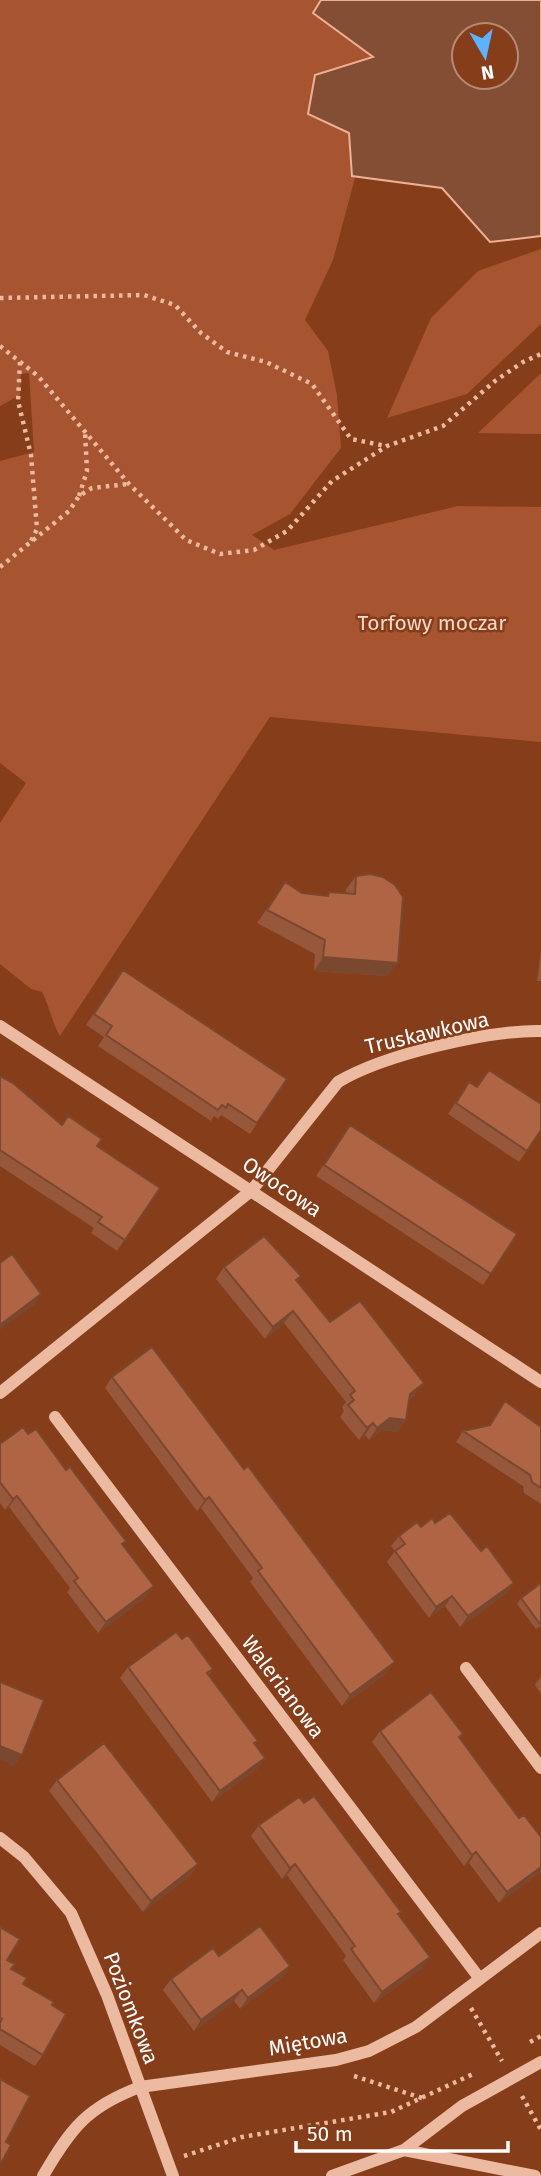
<svg xmlns="http://www.w3.org/2000/svg" width="541" height="2176" viewBox="0 0 541 2176" font-family="'Fira Sans',sans-serif">
  <rect width="100%" height="100%" fill="#863d1a"/>
  <path fill="#a65530" d="M0,0H321L313,13L373,58L350,133L352,175L355,178L333,260L305,320L328,351L337,395L341,448L290,514L252,535L274,550L458,506L541,507V742L270,717L60,1036C51,1021 50,1007 42,992L31,989L0,964V823L26,783L0,763V461L34,452L29,373L21,374L20,395L0,406Z
    M541,249V324L467,394L387,418L431,318L478,271Z
    M541,373V434L478,433Z"/>
  <path fill="#834e33" stroke="#eeaf94" stroke-width="2" fill-rule="evenodd" d="M321,0H541V236L490,242L442,188L352,176L349,133L308,114L315,75L373,57L313,13ZM464,35H506V77H464Z"/>
  <g fill="none" stroke-linecap="round" stroke-linejoin="round">
    <path stroke="#ecb9a1" stroke-width="4.5" stroke-dasharray="3.5 5" stroke-linecap="butt" d="M0,298L144,295L175,305L201,333L227,352L266,362L312,384L351,439L386,446
      M0,346L38,376L129,484L168,522L186,540L220,554L254,550L287,531L332,481L387,446L443,426L495,381L523,362L541,354
      M20,362L18,401L31,455L37,529L29,545
      M79,496L87,471L85,432
      M0,567L69,511L79,496L92,488L128,484
      M471,2008L502,2061
      M530,2042L541,2036
      M354,2076L422,2098
      M522,2096L541,2130
      M184,2156L242,2137L391,2112L473,2074"/>
    <path stroke="#ecb9a1" stroke-width="12" d="M0,1026L541,1382
      M0,1393L252,1190L338,1082C383,1055 488,1030 541,1031
      M55,1417L480,1979
      M466,1668L541,1768
      M0,1838L24,1857L71,1913L107,1995L173,2176
      M404,2150L535,2176
      M43,2176C71,2128 87,2107 140,2087L336,2060L369,2051L416,2027L541,1933
      M332,2176L404,2150L462,2106L541,2062"/>
  </g>
  <path fill="#96573a" d="M356,876L388,976L314,971L315,954L257,923L285,882L302,893L326,896L329,892L346,893V889Z
    M541,951V981H537Z
    M123,970L287,1079L250,1134L221,1115L218,1119L214,1116L211,1121L98,1046L104,1037L86,1025Z
    M0,1076L62,1124L160,1188L117,1251L91,1233L94,1228L0,1166Z
    M469,1082L541,1130L519,1162L448,1114Z
    M350,1125L517,1234L483,1285L316,1176Z
    M224,1267L301,1276L297,1281L330,1322L415,1395L409,1400L406,1420L398,1432L382,1430L369,1440L365,1435L359,1440L340,1417L344,1411L342,1407L346,1402L284,1323L265,1339L216,1279Z
    M112,1377L244,1469L387,1673L342,1706L250,1582L253,1578L201,1508L197,1511L105,1388Z
    M505,1401L541,1427V1504L524,1493L523,1486L456,1442L463,1431L489,1426Z
    M28,1434L123,1545L146,1597L98,1633L67,1592L70,1588L9,1507L5,1510L0,1503V1444Z
    M435,1523L481,1551L514,1583L507,1593L460,1627L445,1606L429,1618L387,1562L395,1551L391,1546L399,1536L421,1527Z
    M541,1583V1626L536,1629L517,1604L521,1598Z
    M182,1639L213,1669L209,1675L255,1745L257,1769L212,1802L120,1678L128,1667Z
    M541,1676V1694L535,1685Z
    M380,1731L463,1734L460,1739L541,1872L499,1903L469,1863L464,1866L372,1742Z
    M57,1780L198,1864L191,1875L143,1912L49,1791Z
    M304,1803L401,1912L399,1915L422,1968L374,2003L343,1960L346,1956L287,1875L282,1879L251,1836L259,1825Z
    M0,1927L7,1960L11,1969L23,1984L52,2005L43,2055L35,2066L0,2045Z
    M219,1956L290,1966L283,1977L240,2009L234,2001L194,2031L163,1990L171,1979Z"/>
  <path fill="#7a472f" d="M323,957L398,963L388,976L314,971Z
    M41,1294L34,1305L0,1330V1325Z
    M293,1311L284,1323L265,1339L273,1327Z
    M424,1383L415,1395L401,1406L410,1394Z
    M390,1418L406,1420L398,1432L382,1430L369,1440L377,1428Z
    M373,1423L365,1435L359,1440L367,1428Z
    M17,1496L9,1507L5,1510L13,1499Z
    M209,1497L201,1508L197,1511L205,1500Z
    M514,1583L507,1593L460,1627L468,1616Z
    M154,1586L146,1597L98,1633L106,1622Z
    M452,1596L445,1606L429,1618L436,1607Z
    M395,1662L387,1673L342,1706L350,1695Z
    M0,1746L22,1755L14,1766L0,1760Z
    M265,1758L257,1769L212,1802L220,1791Z
    M476,1852L469,1863L464,1866L472,1855Z
    M198,1864L191,1875L143,1912L151,1901Z
    M295,1864L287,1875L282,1879L290,1868Z
    M541,1867V1872L499,1903L507,1892Z
    M430,1957L422,1968L374,2003L382,1992Z
    M290,1966L283,1977L240,2009L248,1998Z
    M242,1990L234,2001L194,2031L201,2020Z"/>
  <path fill="#af6543" stroke="#7a472f" stroke-width="2" d="M370,874L383,877L395,885L403,897L398,963L323,957L325,940L267,910L285,882L302,893L328,896L329,892L355,894L356,876Z
    M123,970L287,1079L257,1123L228,1104L226,1108L222,1105L218,1110L106,1035L112,1026L94,1014Z
    M489,1070L541,1104V1130L527,1151L456,1103L469,1082L477,1087Z
    M0,1076L13,1083L62,1125L68,1116L102,1139L97,1146L160,1188L125,1240L98,1222L102,1217L0,1150Z
    M350,1125L517,1234L491,1274L324,1165Z
    M264,1236L301,1276L296,1280L330,1322L360,1301L424,1383L410,1394L406,1420L390,1418L377,1428L373,1423L367,1428L348,1405L354,1400L350,1395L355,1391L293,1311L273,1327L224,1267Z
    M12,1254L41,1294L0,1325V1263Z
    M152,1347L244,1469L248,1466L395,1662L350,1695L258,1571L262,1568L209,1497L205,1500L112,1377Z
    M505,1401L541,1427V1488L532,1482L530,1475L463,1431L490,1425Z
    M23,1427L28,1434L36,1429L66,1470L70,1467L126,1541L122,1544L154,1586L106,1622L74,1581L78,1578L17,1496L13,1499L0,1482V1444Z
    M450,1513L481,1551L487,1546L514,1583L468,1616L452,1596L436,1607L395,1551L405,1544L399,1536L417,1522L421,1527L432,1518L435,1523Z
    M541,1583V1623L540,1624L521,1598Z
    M176,1632L182,1639L188,1635L213,1669L207,1673L258,1741L254,1743L265,1758L220,1791L128,1667Z
    M0,1682L44,1700L22,1755L0,1746Z
    M431,1692L463,1734L459,1737L489,1778L519,1818L524,1815L541,1837V1867L507,1892L476,1852L472,1855L380,1731Z
    M104,1743L198,1864L151,1901L57,1780Z
    M314,1796L401,1912L398,1914L430,1957L382,1992L351,1949L355,1946L295,1864L290,1868L259,1825L299,1797L304,1803Z
    M260,1926L290,1966L248,1998L242,1990L201,2020L171,1979L213,1948L219,1956Z
    M0,1927L20,1939L7,1960L15,1964L11,1969L27,1978L23,1984L54,2002L52,2005L66,2014L43,2055L0,2029V2023L2,2019L0,2018Z
    M0,2079L30,2096L6,2142L11,2145L0,2165Z"/>
  <g text-anchor="middle" stroke-width="5" stroke-linejoin="round" paint-order="stroke">
    <g font-size="21" fill="#f9d6c6" stroke="#863d1a">
      <text x="432" y="630">Torfowy moczar</text>
    </g>
    <g font-size="21" fill="#fff" stroke="#863d1a">
      <text transform="translate(427 1033) rotate(-13)" y="7">Truskawkowa</text>
      <text transform="translate(282 1187) rotate(34)" y="7">Owocowa</text>
      <text transform="translate(283 1687) rotate(53)" y="7">Walerianowa</text>
      <text transform="translate(131 2008) rotate(69)" y="7">Poziomkowa</text>
      <text transform="translate(308 2042) rotate(-10)" y="7">Miętowa</text>
    </g>
  </g>
  <g transform="translate(485 56) rotate(171)"><circle r="33" fill="#863d1a" stroke="#b68b76" stroke-width="2"/>
  <path d="M0-5L12 26L0 18L-12 26Z" fill="#5db2fe"/>
  <text y="-10" font-size="19" font-weight="bold" text-anchor="middle" fill="#ffffff">N</text>
  </g>
  <path d="M296 2141v10h212v-10" fill="none" stroke="#ffffff" stroke-width="3.5"/>
  <text x="307" y="2141" font-size="21" fill="#ffffff" stroke="#863d1a" stroke-width="5" paint-order="stroke">50 m</text>
</svg>
